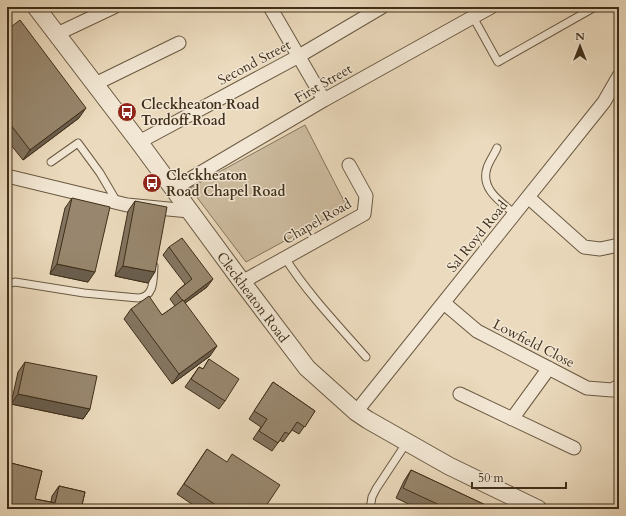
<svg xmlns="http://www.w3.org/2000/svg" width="626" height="516" viewBox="0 0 626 516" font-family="Cardo,serif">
  <rect width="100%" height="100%" fill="#ebdabd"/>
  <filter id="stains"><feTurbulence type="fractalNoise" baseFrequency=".005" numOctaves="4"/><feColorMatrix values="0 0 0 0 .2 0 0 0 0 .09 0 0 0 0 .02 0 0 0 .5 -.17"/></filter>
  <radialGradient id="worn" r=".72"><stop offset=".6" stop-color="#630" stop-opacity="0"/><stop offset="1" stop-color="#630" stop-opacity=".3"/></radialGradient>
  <path fill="#cebda1" stroke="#86765d" d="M305,125L347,207L246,262L190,188Z"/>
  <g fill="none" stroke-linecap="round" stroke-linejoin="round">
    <defs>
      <path id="service" d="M473,17L498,62L595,7
        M497,148C494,155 489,161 487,168C480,189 501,202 515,214
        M51,162L78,143L100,173L117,202
        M285,258C308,294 338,325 366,357
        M7,286L8,284L15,282L84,293L138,298C155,297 153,279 154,266
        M370,509L372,497L376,489L407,442"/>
      <path id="minor" d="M270,7L324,100
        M57,34L114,7
        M95,84L179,43
        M139,142L299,56L382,7
        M7,176L127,205L189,211
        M173,189L324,100L491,7
        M528,197L584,247L600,249L619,245
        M242,282L364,214L366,196L349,165
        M444,303L477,331L587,388L612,390L619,386
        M460,394L574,448
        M356,412L604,102L619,76
        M512,419L549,368"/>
      <path id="tertiary" d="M36,7L139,142L242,282L307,368L356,412L368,420L449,466L538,509"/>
    </defs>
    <use href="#service" stroke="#6a5942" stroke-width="9"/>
    <use href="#minor" stroke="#6a5942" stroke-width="15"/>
    <use href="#tertiary" stroke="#6a5942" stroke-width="19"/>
    <use href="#service" stroke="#f2e7d4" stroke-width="7"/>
    <use href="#minor" stroke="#f2e7d4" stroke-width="13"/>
    <use href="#tertiary" stroke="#f2e7d4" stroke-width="17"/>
  </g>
  <path fill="#83745f" stroke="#3f2e19" d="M7,30L79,118L23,160L7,140Z
    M72,198L88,282L50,274L65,208Z
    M135,201L148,283L115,276L128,211Z
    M169,247L207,287L185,303L210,356L172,384L124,319L131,309L162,315L175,306L170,299L176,292L185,284L163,255Z
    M209,359L225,401L219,409L185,387L199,367L203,369Z
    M25,362L90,409L83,419L11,404L18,372Z
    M273,382L315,411L299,434L292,430L283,442L280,440L272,451L253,439L261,427L249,419Z
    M207,449L264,509H199L177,494Z
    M7,462L42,471L35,499L51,502L52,496L59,486L85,492L81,509H7Z
    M411,470L494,509H419L396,498L404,481Z"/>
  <path fill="#6a5e4d" stroke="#3f2e19" d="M86,108L79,118L23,160L30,150Z
    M57,264L95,272L88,282L50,274Z
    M123,266L155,272L148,283L115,276Z
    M213,279L207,287L177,309L183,301Z
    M217,346L210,356L172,384L179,374Z
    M18,394L90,409L83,419L11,404Z"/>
  <path fill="#98876e" stroke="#3f2e19" d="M20,20L86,108L30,150L7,120V30Z
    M72,198L110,207L95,272L57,264Z
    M135,201L167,207L155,272L123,266Z
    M182,238L213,279L184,301L183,300H182L176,292L192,279L169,247Z
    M149,296L162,315L183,300L217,346L179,374L131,309Z
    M209,359L239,379L225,401L191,379L199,367L203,369Z
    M25,362L97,376L90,409L18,394Z
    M273,382L315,411L305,427L297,422L289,434L285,432L278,443L259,431L267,419L254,411Z
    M207,449L227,462L232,454L280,485L264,509H222L184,484Z
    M7,462L42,471L35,499L55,503L59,486L85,492L81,509H7Z
    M411,470L494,509H448L403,488Z"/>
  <defs>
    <symbol id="bus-disc" viewBox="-11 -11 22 22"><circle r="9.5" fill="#8f2418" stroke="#f2e7d4"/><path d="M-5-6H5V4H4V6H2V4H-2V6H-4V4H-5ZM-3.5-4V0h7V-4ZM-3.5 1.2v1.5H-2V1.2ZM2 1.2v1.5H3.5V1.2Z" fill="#fff"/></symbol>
  </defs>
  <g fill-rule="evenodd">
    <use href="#bus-disc" x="116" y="101" width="22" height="22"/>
    <use href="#bus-disc" x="141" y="172" width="22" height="22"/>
  </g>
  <g text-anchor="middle" stroke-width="3" stroke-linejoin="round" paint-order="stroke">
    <g font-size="14" fill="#3f2e19" stroke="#f2e7d4">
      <text transform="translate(254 62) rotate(-28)" y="5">Second Street</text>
      <text transform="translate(323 83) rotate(-30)" y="5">First Street</text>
      <text transform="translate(317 221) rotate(-30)" y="5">Chapel Road</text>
      <text transform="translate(477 236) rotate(-51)" y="5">Sal Royd Road</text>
      <text transform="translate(253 297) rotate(53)" y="5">Cleckheaton Road</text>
      <text transform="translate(534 343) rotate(27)" y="5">Lowfield Close</text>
    </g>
    <g font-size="14" font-weight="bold" fill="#3f2e19" stroke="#f2e7d4" text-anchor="start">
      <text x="141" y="109">Cleckheaton Road<tspan x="141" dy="16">Tordoff Road</tspan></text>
      <text x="166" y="180">Cleckheaton<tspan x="166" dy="16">Road Chapel Road</tspan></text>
    </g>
  </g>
  <rect width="626" height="516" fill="none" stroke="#ebdabd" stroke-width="24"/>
  <rect x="8" y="8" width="610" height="500" fill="none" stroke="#3f2e19" stroke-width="2"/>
  <rect x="12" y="12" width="602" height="492" fill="none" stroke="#3f2e19"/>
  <g transform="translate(580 46)" stroke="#f2e7d4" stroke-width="3" paint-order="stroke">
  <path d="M0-3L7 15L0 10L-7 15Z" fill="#3f2e19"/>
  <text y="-6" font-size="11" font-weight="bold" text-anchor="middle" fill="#3f2e19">N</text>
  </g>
  <path d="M472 482v6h94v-6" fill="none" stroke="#3f2e19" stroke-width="2"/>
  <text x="478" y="482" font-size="12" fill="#3f2e19" stroke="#f2e7d4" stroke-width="3" paint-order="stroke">50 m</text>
  <rect width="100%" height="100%" filter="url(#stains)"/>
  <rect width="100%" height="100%" fill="url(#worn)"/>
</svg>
